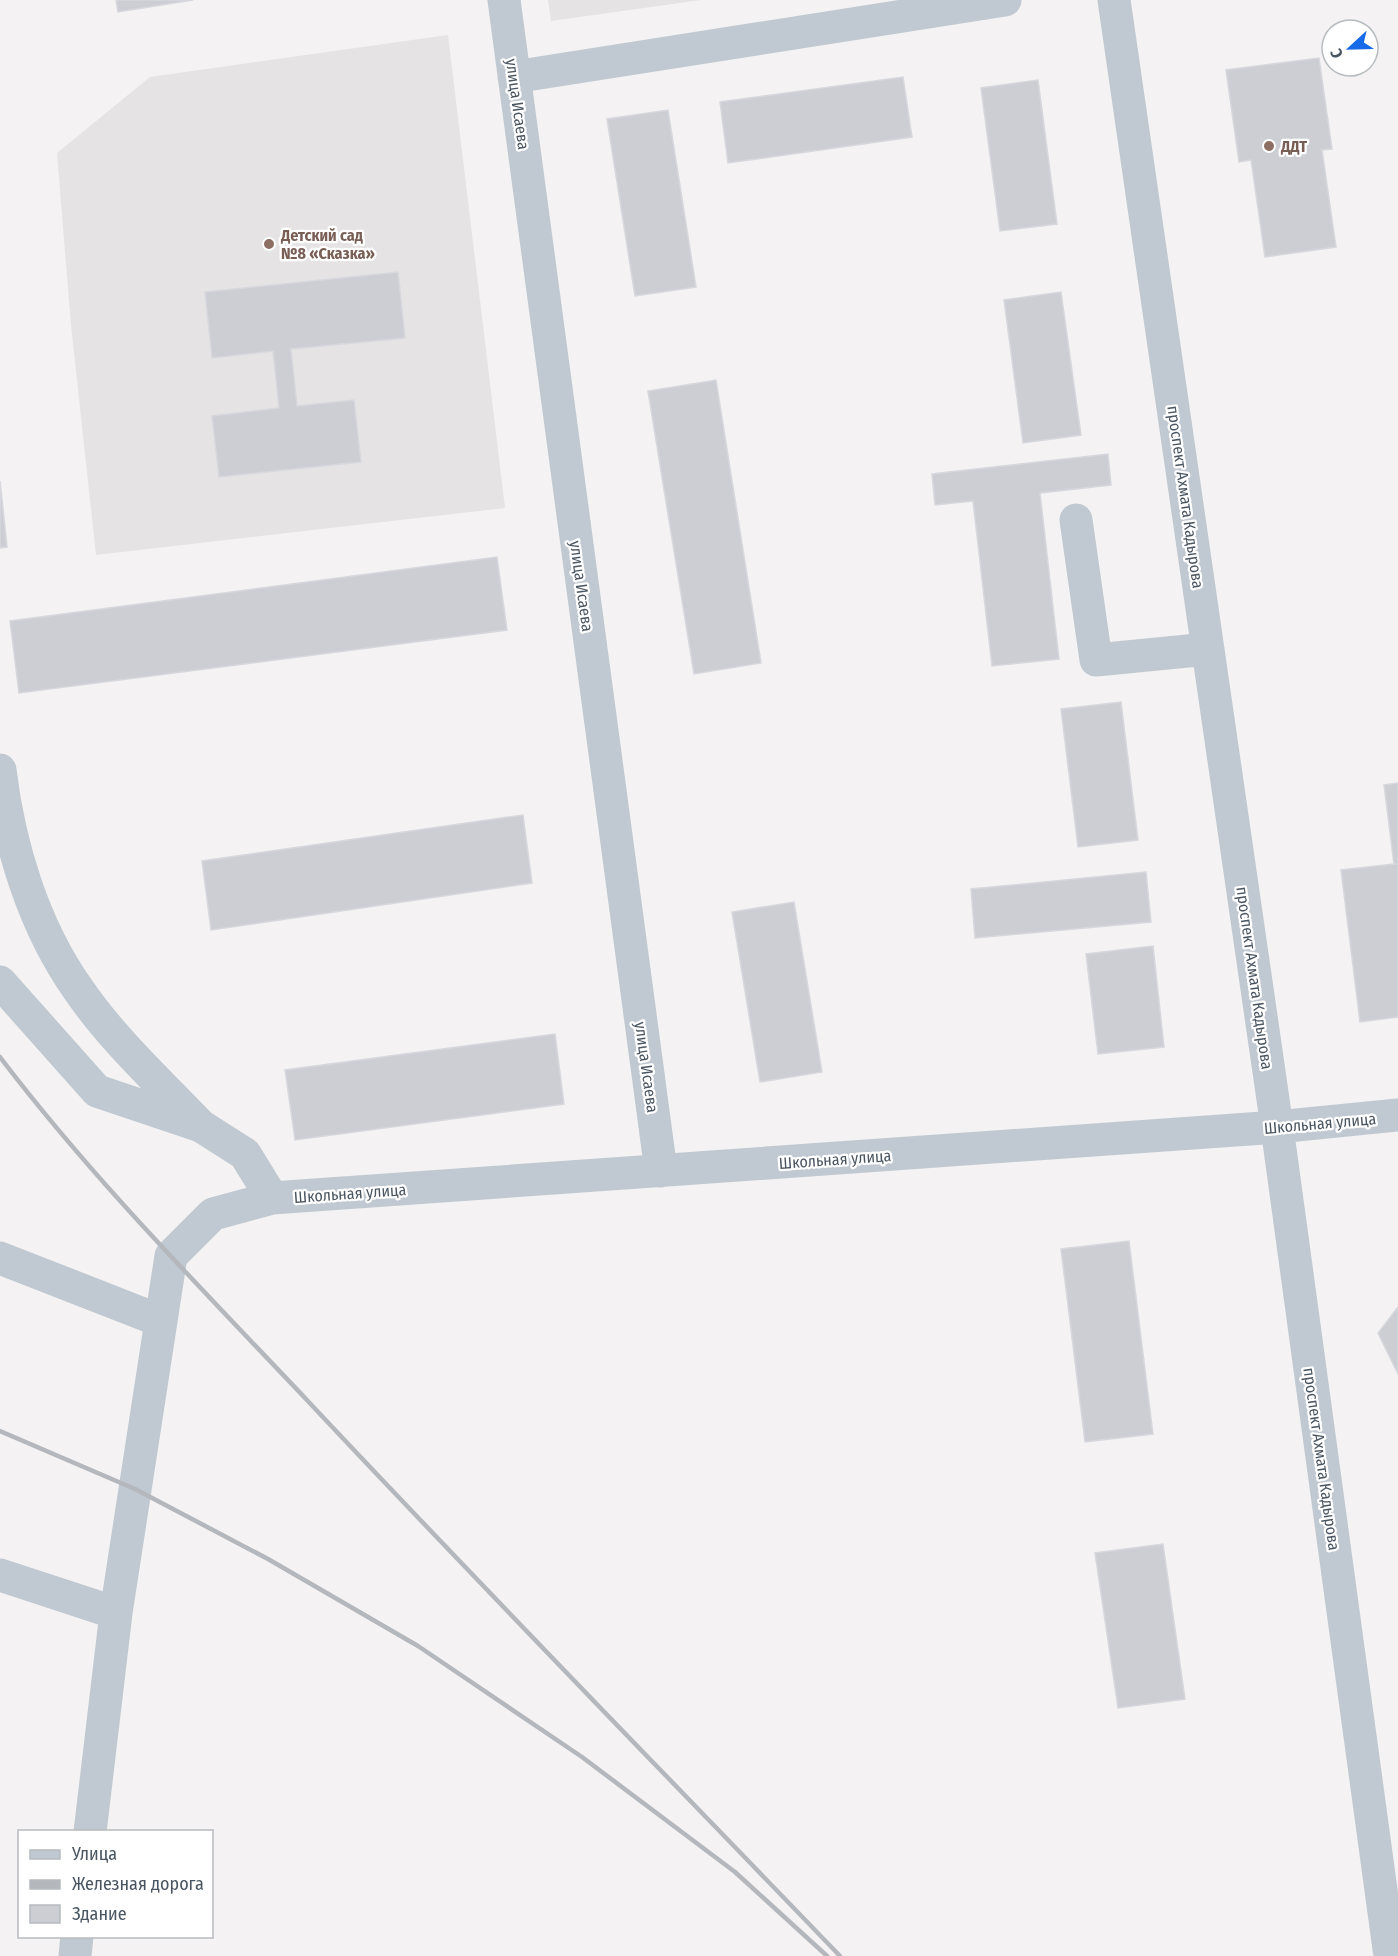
<svg xmlns="http://www.w3.org/2000/svg" width="1398" height="1956" viewBox="0 0 1398 1956" font-family="'Fira Sans Condensed',sans-serif">
  <rect width="100%" height="100%" fill="#f4f2f2"/>
  <path fill="#e5e3e4" d="M548,0H701L551,21Z
    M448,35L505,508L96,555L71,325L57,153L150,77Z"/>
  <path fill="#ccced4" stroke="#d6d8dd" stroke-width="1.5" d="M116,0H193L118,12Z
    M1319,58L1332,149L1322,150L1336,247L1265,257L1251,160L1239,162L1226,70Z
    M903,77L912,137L728,163L720,102Z
    M1038,80L1057,224L1000,231L981,88Z
    M668,110L696,287L635,296L607,119Z
    M398,272L405,338L291,349L297,406L354,400L361,462L219,477L212,416L279,408L273,351L212,358L205,292Z
    M1061,292L1081,435L1023,443L1004,300Z
    M716,380L761,663L694,674L648,391Z
    M1108,454L1111,485L1040,493L1059,659L992,666L973,501L935,505L932,474Z
    M0,481L7,547L0,548Z
    M497,557L507,630L19,693L10,621Z
    M1121,702L1138,840L1078,847L1061,709Z
    M1398,783V864H1394L1384,785Z
    M523,815L532,883L211,930L202,861Z
    M1394,864H1398V1017L1360,1022L1341,870Z
    M1146,872L1151,922L975,938L971,889Z
    M794,902L822,1072L760,1082L732,912Z
    M1153,946L1164,1047L1098,1054L1086,954Z
    M555,1034L564,1104L295,1140L285,1070Z
    M1129,1241L1153,1434L1085,1442L1061,1249Z
    M1398,1307V1374L1378,1333Z
    M1163,1544L1185,1699L1118,1708L1095,1553Z"/>
  <g fill="none" stroke-linecap="round" stroke-linejoin="round">
    <path stroke="#c0c9d1" stroke-width="33" d="M504,0L661,1171
      M1114,0L1277,1127L1390,1956
      M514,77L1005,0
      M1076,520L1096,660L1208,649
      M0,770C9,846 34,927 78,989C112,1039 159,1082 201,1126
      M0,982L97,1091L201,1126L245,1154L272,1198
      M0,1258L161,1321
      M0,1575L116,1613
      M90,1832L116,1613L171,1256L213,1214L272,1198L1277,1127L1398,1115
      M75,1956L77,1936"/>
    <path stroke="#b4b7bc" stroke-width="4.5" d="M0,1057C92,1178 201,1288 305,1398C481,1586 661,1770 840,1956
      M0,1431L135,1489L268,1559L418,1646L582,1757L735,1872L827,1956"/>
  </g>
  <g fill="#8d6e63" stroke="#fff" stroke-width="2">
    <circle cx="1269" cy="146" r="6"/>
    <circle cx="269" cy="244" r="6"/>
  </g>
  <g text-anchor="middle" stroke-width="4.5" stroke-linejoin="round" paint-order="stroke">
    <g font-size="16" fill="#495560" stroke="#fff">
      <text transform="translate(518 104) rotate(82)" y="6">улица Исаева</text>
      <text transform="translate(1186 497) rotate(82)" y="6">проспект Ахмата Кадырова</text>
      <text transform="translate(582 586) rotate(82)" y="6">улица Исаева</text>
      <text transform="translate(1255 978) rotate(82)" y="6">проспект Ахмата Кадырова</text>
      <text transform="translate(647 1067) rotate(82)" y="6">улица Исаева</text>
      <text transform="translate(1320 1123) rotate(-5)" y="6">Школьная улица</text>
      <text transform="translate(835 1159) rotate(-4)" y="6">Школьная улица</text>
      <text transform="translate(350 1193) rotate(-4)" y="6">Школьная улица</text>
      <text transform="translate(1322 1459) rotate(82)" y="6">проспект Ахмата Кадырова</text>
    </g>
    <g font-size="16" font-weight="bold" fill="#785e54" stroke="#fff" text-anchor="start">
      <text x="1281" y="152">ДДТ</text>
      <text x="281" y="241">Детский сад<tspan x="281" dy="18">№8 «Сказка»</tspan></text>
    </g>
  </g>
  <rect x="18" y="1830" width="195" height="108" fill="#ffffff" stroke="#b6bbbf" stroke-width="1.5"/>
  <rect x="30" y="1850" width="30" height="9" fill="#c0c9d1" stroke="#b6bbbf" stroke-width="1.5"/>
  <text x="72" y="1860" font-size="18" fill="#495560">Улица</text>
  <rect x="30" y="1880" width="30" height="9" fill="#b4b7bc" stroke="#b6bbbf" stroke-width="1.5"/>
  <text x="72" y="1890" font-size="18" fill="#495560">Железная дорога</text>
  <rect x="30" y="1905" width="30" height="18" fill="#ccced4" stroke="#b6bbbf" stroke-width="1.5"/>
  <text x="72" y="1920" font-size="18" fill="#495560">Здание</text>
  <g transform="translate(1350 48) rotate(248)"><circle r="28" fill="#ffffff" stroke="#b6bbbf" stroke-width="1.5"/>
  <path d="M0-4.5L10 22L0 15L-10 22Z" fill="#186be8"/>
  <text y="-9" font-size="16" font-weight="bold" text-anchor="middle" fill="#495560">С</text>
  </g>
</svg>
